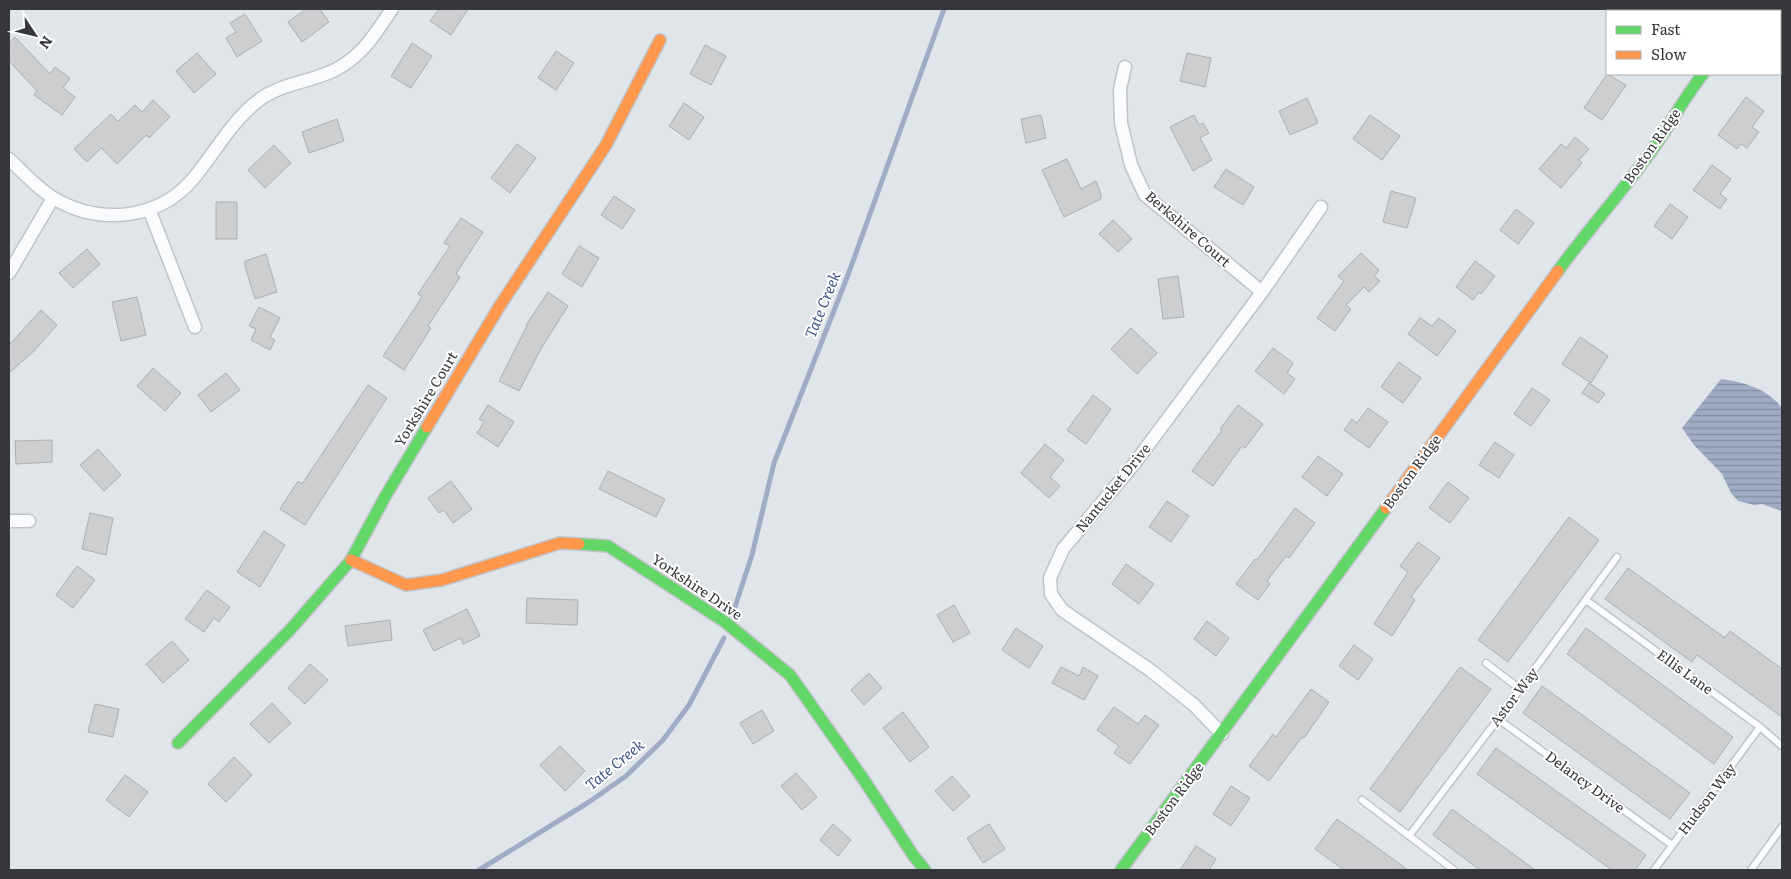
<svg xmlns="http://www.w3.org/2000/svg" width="1791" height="879" viewBox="0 0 1791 879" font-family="Literata,serif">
  <defs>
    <pattern id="water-rules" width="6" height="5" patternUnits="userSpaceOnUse" patternTransform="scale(1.25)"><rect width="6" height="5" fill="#a0acc5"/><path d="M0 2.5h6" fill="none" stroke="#838da1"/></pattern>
  </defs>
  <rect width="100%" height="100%" fill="#e0e5ea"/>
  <path fill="url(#water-rules)" d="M1721,379C1744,382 1768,389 1782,408V511L1762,504L1754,505L1738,501L1731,493L1722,474L1694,445L1682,428Z"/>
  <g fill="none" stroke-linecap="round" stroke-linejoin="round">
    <path stroke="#a0acc5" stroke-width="5" d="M733,613L752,555L774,463L848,275L944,9
      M479,870L589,802L626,776L663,740L689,705L724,638"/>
  </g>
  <path fill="#cdcecf" stroke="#adaeaf" d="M306,9H320L329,22L302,42L288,22Z
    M439,9H468L451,35L430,21Z
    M245,14L262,41L237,57L226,38L236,32L230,23Z
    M15,37L50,74L55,67L70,78L63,88L75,97L62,115L34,95L37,91L9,61V43Z
    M412,43L432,56L411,88L391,76Z
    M705,45L726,56L711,85L690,74Z
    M556,51L574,63L556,90L538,78Z
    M197,53L216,74L194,93L176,71Z
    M1187,53L1211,58L1205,87L1180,81Z
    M1607,74L1626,85L1602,120L1584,108Z
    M1746,97L1764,111L1752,127L1759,132L1747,148L1741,144L1737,149L1718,135Z
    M1307,98L1318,123L1290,135L1279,111Z
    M153,100L170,117L149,138L146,135L117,164L101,148L87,162L74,149L111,114L118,121L135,105L142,112Z
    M684,103L704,117L689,140L669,126Z
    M1041,115L1046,138L1026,143L1021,119Z
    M1194,115L1199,125L1203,123L1209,133L1200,138L1212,160L1193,171L1170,127Z
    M1370,115L1400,136L1382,160L1353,139Z
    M337,119L344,141L309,153L302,132Z
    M1575,137L1589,149L1579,160L1582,163L1561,188L1539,169L1561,144L1566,148Z
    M517,144L536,158L510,193L491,178Z
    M274,145L291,163L265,188L248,170Z
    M1067,159L1081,189L1096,181L1101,194V199L1064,217L1042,170Z
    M1712,165L1731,179L1720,194L1727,199L1720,209L1693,190Z
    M1226,169L1254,187L1243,205L1214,187Z
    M1391,191L1416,198L1407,228L1383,222Z
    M614,196L635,210L622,229L601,215Z
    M216,202H237V239H216Z
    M1670,204L1688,217L1672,239L1654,226Z
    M1516,209L1534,223L1518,244L1500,230Z
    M461,218L483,232L456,274L460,277L428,326L431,328L404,370L383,356L422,297L418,294L450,246L444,243Z
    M1113,220L1132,239L1118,252L1099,234Z
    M579,246L599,258L582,287L562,274Z
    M87,249L100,264L73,288L59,273Z
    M1361,253L1379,270L1374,276L1380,281L1369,292L1364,287L1346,305L1351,309L1335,331L1317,318L1344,281L1338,276Z
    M266,254L277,292L255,299L245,266V261Z
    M1475,261L1495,276L1481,294L1479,292L1473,300L1456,287Z
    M1178,276L1184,317L1163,319L1158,279Z
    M548,292L568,306L542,347L519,391L499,381L527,326L526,325Z
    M137,297L146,335L121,341L112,302Z
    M259,307L280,318L270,337L275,340L270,350L251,340L256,329L249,326Z
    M41,310L57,325L34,351L9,373V345Z
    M1420,318L1432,326L1439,318L1456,331L1437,356L1408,334Z
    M1131,328L1157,353L1137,374L1111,349Z
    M1580,337L1608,356L1591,383L1562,364Z
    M1273,348L1293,363L1287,373L1295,379L1284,394L1255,371Z
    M1399,362L1421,378L1403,403L1381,387Z
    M153,368L181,393L165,411L137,386Z
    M226,373L240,390L211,412L198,395Z
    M1589,383L1605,394L1598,403L1582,393Z
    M368,385L387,398L305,525L280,509L298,481L302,484Z
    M1532,388L1550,400L1531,426L1514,414Z
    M1093,395L1111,409L1086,444L1067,430Z
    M488,405L514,422L498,447L477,433L484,422L479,419Z
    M1238,405L1263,424L1245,448L1242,446L1213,486L1192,471L1222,430L1220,429Z
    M1368,408L1388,422L1369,448L1344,430L1352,419L1357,423Z
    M52,440V462L16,464L15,441Z
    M1495,442L1514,455L1499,478L1479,465Z
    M1045,444L1064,460L1050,477L1060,486L1049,498L1021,473Z
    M98,449L121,475L104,491L80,465Z
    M1318,456L1343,474L1327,496L1302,477Z
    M608,471L665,499L656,517L599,489Z
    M451,481L472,509L453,523L444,510L439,513L428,498Z
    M1448,482L1469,498L1450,523L1429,508Z
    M1167,501L1189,516L1171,542L1149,527Z
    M1295,508L1315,523L1289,558L1286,556L1267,581L1270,584L1258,600L1236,584L1255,559L1257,560Z
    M90,513L113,518L106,555L82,549Z
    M1569,517L1599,540L1508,662L1478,640Z
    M264,531L285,545L260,587L237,572Z
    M1418,542L1440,558L1411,597L1415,600L1392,636L1374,624L1408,572L1400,566Z
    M1126,564L1154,584L1139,604L1112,584Z
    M77,566L95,580L73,608L56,595Z
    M1628,568L1725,638L1730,631L1782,669V717L1697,655L1692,662L1605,599Z
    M207,590L230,607L219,622L214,618L204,632L185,619Z
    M527,598L578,600L577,625L526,623Z
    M954,605L970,633L953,642L937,615Z
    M467,609L480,636L463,644L461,638L434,651L423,630Z
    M390,620L392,640L348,646L345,626Z
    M1207,621L1229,638L1216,656L1194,639Z
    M1016,628L1043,646L1029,668L1002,650Z
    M1586,628L1733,737L1714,764L1567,654Z
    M172,641L189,660L163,683L146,664Z
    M1354,645L1373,659L1358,680L1339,666Z
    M310,664L328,680L305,704L288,688Z
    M1061,667L1079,676L1083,667L1098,676L1084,700L1052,683Z
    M1460,667L1491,689L1400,812L1370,789Z
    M869,673L882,688L864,705L851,690Z
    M1542,686L1690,793L1670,819L1523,713Z
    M1311,689L1329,702L1304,738L1302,737L1269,781L1249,766L1273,734L1276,737Z
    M272,703L291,723L269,743L250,724Z
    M95,704L119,709L113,737L88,732Z
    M1114,707L1138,724L1145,715L1159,725L1130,764L1114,753L1119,746L1097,730Z
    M762,710L774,731L753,744L740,723Z
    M903,712L929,747L910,762L883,728Z
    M560,746L585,771L565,791L540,765Z
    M1496,748L1646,855L1635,870H1612L1477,774Z
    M234,757L252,775L226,802L208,784Z
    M796,773L817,797L802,810L781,786Z
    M125,775L148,792L129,817L106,800Z
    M952,776L970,796L953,811L935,791Z
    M1231,786L1250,798L1231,826L1213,814Z
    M1452,809L1501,845L1535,870H1480L1433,835Z
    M1337,819L1364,838L1408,870H1344L1315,849Z
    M833,824L851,840L838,856L820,840Z
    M989,824L1005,849L983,863L967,838Z
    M1196,846L1216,859L1209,870H1180Z"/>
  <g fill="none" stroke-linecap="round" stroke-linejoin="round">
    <defs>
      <path id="lane" d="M1586,600L1760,727L1782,746
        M1486,663L1520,689
        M1498,719L1672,845
        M1362,800L1454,870
        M1409,836L1498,719L1617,557
        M1654,870L1760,727
        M1751,870L1782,827"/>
      <path id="street" d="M1752,11L1754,9
        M1125,67L1120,89L1121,123L1131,165L1145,195L1262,292
        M9,159C23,172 38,189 55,199C100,225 158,220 193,179C215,153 231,121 259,100C280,84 309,82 333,71C362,57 375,34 392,9
        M149,209L195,327
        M9,273L53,198
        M9,521H29
        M1222,734L1194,705L1150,670L1062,610L1051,594L1050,578L1063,549L1134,464L1262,292L1321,207"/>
      <path id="fast" d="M1558,271C1587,231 1621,193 1650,153C1669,127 1683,99 1703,74
        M579,544L608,546L725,622L790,675L864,780L913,855L925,870
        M178,743L289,631L351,560L386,495L427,427
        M1121,870L1386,508"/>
      <path id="slow" d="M427,427L499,307L606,145L660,40
        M1386,508L1558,271
        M351,560L406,585L442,580L560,543L579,544"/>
    </defs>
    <use href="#lane" stroke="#c0c3c7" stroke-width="9"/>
    <use href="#street" stroke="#c0c3c7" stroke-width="15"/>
    <use href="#fast" stroke="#c0c3c7" stroke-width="14"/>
    <use href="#slow" stroke="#c0c3c7" stroke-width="14"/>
    <use href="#lane" stroke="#fafbfc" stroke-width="6"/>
    <use href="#street" stroke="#fafbfc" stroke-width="12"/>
    <use href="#fast" stroke="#63d668" stroke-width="11"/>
    <use href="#slow" stroke="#ff974d" stroke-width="11"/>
  </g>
  <g text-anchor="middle" stroke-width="4" stroke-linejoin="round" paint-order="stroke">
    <g font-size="14" fill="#35373b" stroke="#fff">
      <text transform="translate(1652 146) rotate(-55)" y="5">Boston Ridge</text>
      <text transform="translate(1188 229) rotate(41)" y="5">Berkshire Court</text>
      <text transform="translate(426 399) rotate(-59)" y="5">Yorkshire Court</text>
      <text transform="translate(1412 472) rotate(-54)" y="5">Boston Ridge</text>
      <text transform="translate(1113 488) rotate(-51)" y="5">Nantucket Drive</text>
      <text transform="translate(697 587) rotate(34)" y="5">Yorkshire Drive</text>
      <text transform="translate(1685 672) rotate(36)" y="5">Ellis Lane</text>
      <text transform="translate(1514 697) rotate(-53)" y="5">Astor Way</text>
      <text transform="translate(1585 782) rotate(36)" y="5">Delancy Drive</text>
      <text transform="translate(1174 799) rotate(-53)" y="5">Boston Ridge</text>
      <text transform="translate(1707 799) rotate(-53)" y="5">Hudson Way</text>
    </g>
    <g font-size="15" font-style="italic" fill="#3e5584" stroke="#fff">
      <text transform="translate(823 305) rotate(-68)" y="5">Tate Creek</text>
      <text transform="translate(615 765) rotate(-39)" y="5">Tate Creek</text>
    </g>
  </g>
  <rect width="1791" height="879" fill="none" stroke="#35373b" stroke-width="20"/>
  <rect x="1606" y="10" width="175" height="65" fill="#ffffff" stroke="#aeafb1"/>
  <rect x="1616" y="26" width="25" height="8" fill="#63d668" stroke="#aeafb1"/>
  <text x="1651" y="35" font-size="15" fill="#35373b">Fast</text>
  <rect x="1616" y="51" width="25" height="8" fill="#ff974d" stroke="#aeafb1"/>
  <text x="1651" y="60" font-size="15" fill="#35373b">Slow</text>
  <g transform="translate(35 35) rotate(125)" stroke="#ffffff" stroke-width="4" paint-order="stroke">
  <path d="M0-4L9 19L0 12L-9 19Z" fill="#35373b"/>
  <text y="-8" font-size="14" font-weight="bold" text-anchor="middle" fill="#35373b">N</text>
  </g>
</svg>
